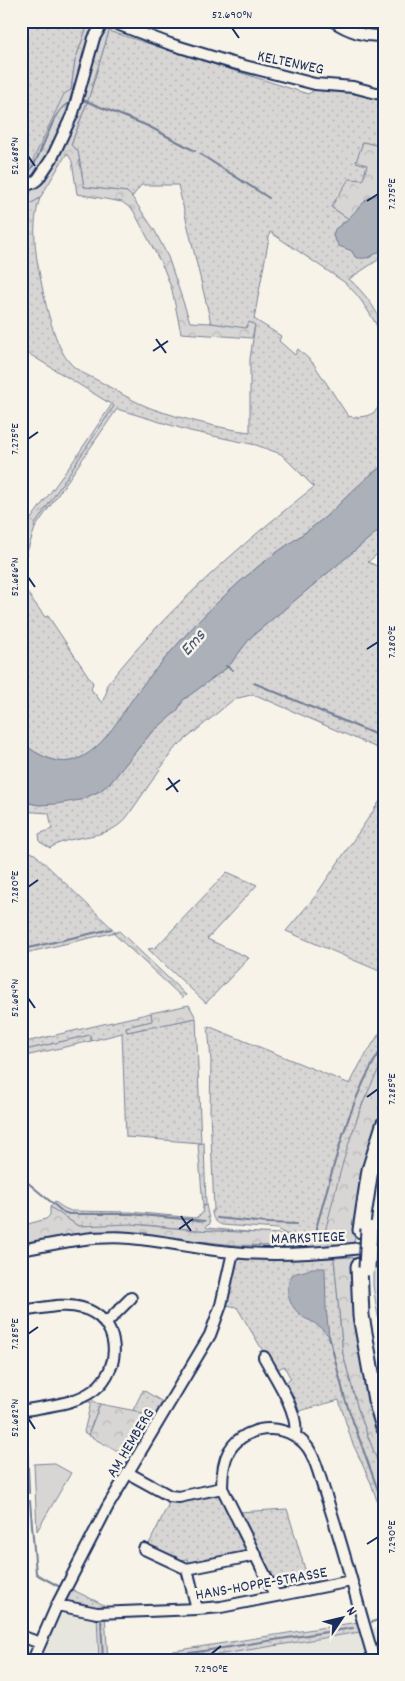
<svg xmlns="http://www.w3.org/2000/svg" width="405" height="1681" viewBox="0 0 405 1681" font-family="Dekko,sans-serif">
  <defs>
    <pattern id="grass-dots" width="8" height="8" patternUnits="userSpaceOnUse" patternTransform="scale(1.25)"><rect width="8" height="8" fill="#d7d6d4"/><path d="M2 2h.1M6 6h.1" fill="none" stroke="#b8b8b8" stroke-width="1.8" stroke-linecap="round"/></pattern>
    <pattern id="forest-crowns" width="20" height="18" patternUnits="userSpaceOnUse" patternTransform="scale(1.25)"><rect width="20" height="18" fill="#d7d6d4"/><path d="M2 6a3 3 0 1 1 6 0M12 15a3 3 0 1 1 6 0" fill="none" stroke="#b8b8b8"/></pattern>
  </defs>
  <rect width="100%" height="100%" fill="#f7f3e8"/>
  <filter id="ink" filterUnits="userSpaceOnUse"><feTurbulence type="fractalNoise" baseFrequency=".02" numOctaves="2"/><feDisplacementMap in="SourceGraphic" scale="10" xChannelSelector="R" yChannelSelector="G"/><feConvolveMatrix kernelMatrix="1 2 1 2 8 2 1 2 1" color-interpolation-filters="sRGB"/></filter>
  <g filter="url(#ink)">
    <path fill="#e6e5de" d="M66,1612L97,1615L99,1660H42L58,1617Z
      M384,1625V1660H379L370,1630Z
      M360,1632L367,1660H206V1656Z"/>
    <path fill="url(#grass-dots)" stroke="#798299" d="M21,21H89L75,61L71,90L33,183L21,186V33L24,28L21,26Z
      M109,31L308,94L319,87L354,90L384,99V147L363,142L357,162L367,165L363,180L331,207L349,219L340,225L333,236L339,246L350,249L369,258L384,248V256L349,279C365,293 384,317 384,338C372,318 362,297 344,282L270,232L254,319L281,336L279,341L295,355L298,349L313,363L348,416C355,418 367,417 373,413C378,410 380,403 384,399V465C362,479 344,501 324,518C304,535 281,548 260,565C236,584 214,605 193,627C175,647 156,668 139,690C122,713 107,746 80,758C59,768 38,755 21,742V584L45,617L48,616L93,683L91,689L102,703L107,691L106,686C166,610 239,546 314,487L281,454L256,445L190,431L117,409L35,528L33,526L114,406L21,349V225L30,222L28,205L40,198C31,225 35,253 41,281C45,303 55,347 70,363C77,371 89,376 99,381C117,391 134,402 153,409C180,418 222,429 250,432V359L255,325L247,329L211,323L178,185H141L132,197L127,192L84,187L78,152L71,145L89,97Z
      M384,526V548L368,562L384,569V751L258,696L251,695L234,699L174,749L127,817C107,842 75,832 50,848L40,842L39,834L52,829L49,813L21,811V801L39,805L80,800L100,791L111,782L150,734L177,711L183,700L228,667L251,637Z
      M384,795V973L286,931L314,898Z
      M21,852H31L36,855L116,932L21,954V947L27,945L21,913Z
      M227,872L257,885L207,939L249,958L206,1003L148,949L155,948L159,944Z
      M151,1013L153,1021L126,1027L127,1032L196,1018L201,1143L126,1137L122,1033L91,1041L90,1035L21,1051V1043Z
      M208,1026L350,1084L360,1064L384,1026V1060L360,1109L339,1180L324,1237L287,1235L277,1229L222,1225C215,1222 212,1218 212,1211L214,1210L210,1111L211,1061Z
      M55,1202L64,1208L71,1211L130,1212L195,1218L202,1214L203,1206L206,1205L210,1224L206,1226L207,1228L277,1235L196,1230L145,1225L78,1226L50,1207Z
      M244,1258H334L343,1354L358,1409L384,1479V1521L371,1483L352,1442L339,1400L296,1412L284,1383L291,1379L284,1366L275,1371L238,1309L236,1307L227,1305L236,1263L237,1260Z
      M143,1390L166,1404L155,1422L133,1410Z
      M86,1394L96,1403L100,1404L88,1435L84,1432L91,1402L67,1401Z
      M218,1493L221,1495L249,1552L190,1566L188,1559L174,1561L147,1548L171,1499Z
      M287,1509L310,1586L282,1591L278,1590L238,1512Z
      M71,1589L104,1605V1610L67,1603L66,1599Z
      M97,1615H105L108,1660H99Z
      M358,1622L360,1632L186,1660H116Z"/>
    <path fill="url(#forest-crowns)" stroke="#798299" d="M89,21H105L109,31L89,97L71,145L78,151L84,187L127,192L132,197L155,231L168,257L190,322L211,323L246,328L249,322L255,325L252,338L181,333L172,290L164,269L133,210L122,202L77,194L72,161L67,153L40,198L28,205L30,223L21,225V189L26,194L28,202L33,183L26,175L64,94L71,90L75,61Z
      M363,142L384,147V198L377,195L349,219L331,207L349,179L363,180L367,165L356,162Z
      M112,404L114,406L34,526L35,528L21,570V514L31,519L72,463Z
      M119,931L186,995L183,998L114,934Z
      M189,1005L196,1018L127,1032L126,1027L152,1021L151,1013Z
      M90,1035L91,1041L21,1057V1051Z
      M384,1060V1113L362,1188L354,1243L322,1247L234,1245L132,1234L21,1245V1226L46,1219L50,1215V1207L78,1226L131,1224L196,1230L324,1236C339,1176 353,1114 384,1060Z
      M204,1143L206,1205L203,1206L198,1144Z
      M381,1252L384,1279V1353L373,1286V1254Z
      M353,1257V1281L376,1414L384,1440V1479L358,1409L343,1354L334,1258Z
      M100,1404L136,1411L155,1422L132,1460L88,1435Z"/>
    <path fill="#d7d6d4" stroke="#798299" d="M53,1463L71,1473L37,1531L34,1464Z"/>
    <path fill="#acb0b9" stroke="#727c95" d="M377,195L384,198V248C374,255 367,261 355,257L352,251L339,246L333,236L335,229L345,222L368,198Z
      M384,465V526L251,637L228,667L183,700L177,711L150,734L111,782L100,791L80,800L56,804L39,805L21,801V742C38,755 59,768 80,758C107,745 122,712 139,690C156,668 175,647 193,627C214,605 236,584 260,565C281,548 304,535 324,518C344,501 362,479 384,465Z
      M311,1268H325L326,1308L329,1336C325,1332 321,1328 317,1325C313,1321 307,1320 303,1317C289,1306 283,1291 292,1275C298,1271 307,1272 311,1268Z"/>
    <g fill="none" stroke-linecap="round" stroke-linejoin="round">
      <path stroke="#727c95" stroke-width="2" d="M83,100L148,126L195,151
        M200,154L269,198
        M26,175C43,158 49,116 67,104
        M226,666L233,670
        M254,683L384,738
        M28,948L111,929
        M21,1177L63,1212L69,1214H130L205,1221
        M217,1218L268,1223L296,1224
        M317,1232V1225C335,1163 348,1100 384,1045
        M329,1336L345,1399L384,1507
        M25,1382V1365
        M26,1419L29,1493
        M30,1501L36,1573L38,1575L60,1587
        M101,1621L103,1660
        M372,1622L384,1618
        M144,1660L353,1628"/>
      <defs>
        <path id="minor" d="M109,21L170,44L229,62L315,84L353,87L384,95
          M333,21C348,31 367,38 384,35
          M21,186L33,183L38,179L52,158L73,113L94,38L104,21
          M21,1250C57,1243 94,1235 130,1238C165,1241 198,1249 232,1252C283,1257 334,1252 384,1245
          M21,1311C41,1309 63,1302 82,1308C120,1318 124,1367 94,1390C74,1405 45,1406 21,1411
          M105,1324L131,1298
          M264,1357C275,1377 299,1412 295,1434
          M128,1473L170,1496L179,1497L222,1488
          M144,1549L187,1569L256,1555
          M187,1569L197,1609
          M275,1595L222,1488C222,1476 223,1462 229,1451C247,1421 295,1422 311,1453C318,1466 321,1482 326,1496C344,1548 357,1603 373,1656
          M57,1605L97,1613L197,1609L221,1607L351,1581
          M21,1636L40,1643
          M33,1660L57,1605L108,1506L210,1335L221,1305L233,1252"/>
        <path id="highway" d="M361,1230L370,1170L384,1125
          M359,1266L361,1316L376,1400L384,1427"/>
      </defs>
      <use href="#minor" stroke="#1b2f5e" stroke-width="14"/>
      <use href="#highway" stroke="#1b2f5e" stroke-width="19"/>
      <use href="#minor" stroke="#f7f3e8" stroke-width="10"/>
      <use href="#highway" stroke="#f7f3e8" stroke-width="15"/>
      <defs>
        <path id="highway-bridge" d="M367,1268L369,1229"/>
      </defs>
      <use href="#highway-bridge" stroke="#1b2f5e" stroke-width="19" stroke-linecap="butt"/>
      <use href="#highway-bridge" stroke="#f7f3e8" stroke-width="15"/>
    </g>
  </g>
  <path fill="none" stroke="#1b2f5e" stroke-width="2" d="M232,28L239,38M28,156L35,166M367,201L378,194M156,339L166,353M153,351L168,341M28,439L38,432M28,577L35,587M367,649L378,642M168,778L178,792M166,790L180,780M28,887L38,880M28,998L35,1008M367,1097L378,1089M181,1216L191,1231M179,1229L193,1219M28,1334L38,1327M28,1418L35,1429M367,1544L378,1537M211,1654L221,1646"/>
  <g text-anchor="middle" stroke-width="5" stroke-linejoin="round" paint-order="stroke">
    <g font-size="16" fill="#1b2f5e" stroke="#f7f3e8">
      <text transform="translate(291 61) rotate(12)" y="6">KELTENWEG</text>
      <text transform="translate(308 1236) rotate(-2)" y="6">MARKSTIEGE</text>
      <text transform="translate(129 1442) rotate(-59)" y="6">AM HEMBERG</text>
      <text transform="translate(261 1582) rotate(-10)" y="6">HANS-HOPPE-STRASSE</text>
    </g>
    <g font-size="18" font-style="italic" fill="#465679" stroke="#f7f3e8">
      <text transform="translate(192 642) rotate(-49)" y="6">Ems</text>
    </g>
  </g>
  <rect width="405" height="1681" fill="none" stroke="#f7f3e8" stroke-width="55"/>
  <g transform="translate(342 1618) rotate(55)" stroke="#f7f3e8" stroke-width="4" paint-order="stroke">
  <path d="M0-4L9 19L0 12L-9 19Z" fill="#1b2f5e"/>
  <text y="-8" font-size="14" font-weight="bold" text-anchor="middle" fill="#1b2f5e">N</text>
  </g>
  <rect x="28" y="28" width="350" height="1626" fill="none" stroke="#1b2f5e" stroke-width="2"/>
  <g font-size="12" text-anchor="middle" fill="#1b2f5e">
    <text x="232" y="18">52.690°N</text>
    <text transform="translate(14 156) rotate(-90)" y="4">52.688°N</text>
    <text transform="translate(391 194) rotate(-90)" y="4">7.275°E</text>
    <text transform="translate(14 439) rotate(-90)" y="4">7.275°E</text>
    <text transform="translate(14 577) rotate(-90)" y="4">52.686°N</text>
    <text transform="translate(391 642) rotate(-90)" y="4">7.280°E</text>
    <text transform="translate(14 887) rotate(-90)" y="4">7.280°E</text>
    <text transform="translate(14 998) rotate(-90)" y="4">52.684°N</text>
    <text transform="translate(391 1089) rotate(-90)" y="4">7.285°E</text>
    <text transform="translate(14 1334) rotate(-90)" y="4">7.285°E</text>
    <text transform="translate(14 1418) rotate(-90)" y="4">52.682°N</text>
    <text transform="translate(391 1537) rotate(-90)" y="4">7.290°E</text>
    <text x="211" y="1672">7.290°E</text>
  </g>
</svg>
